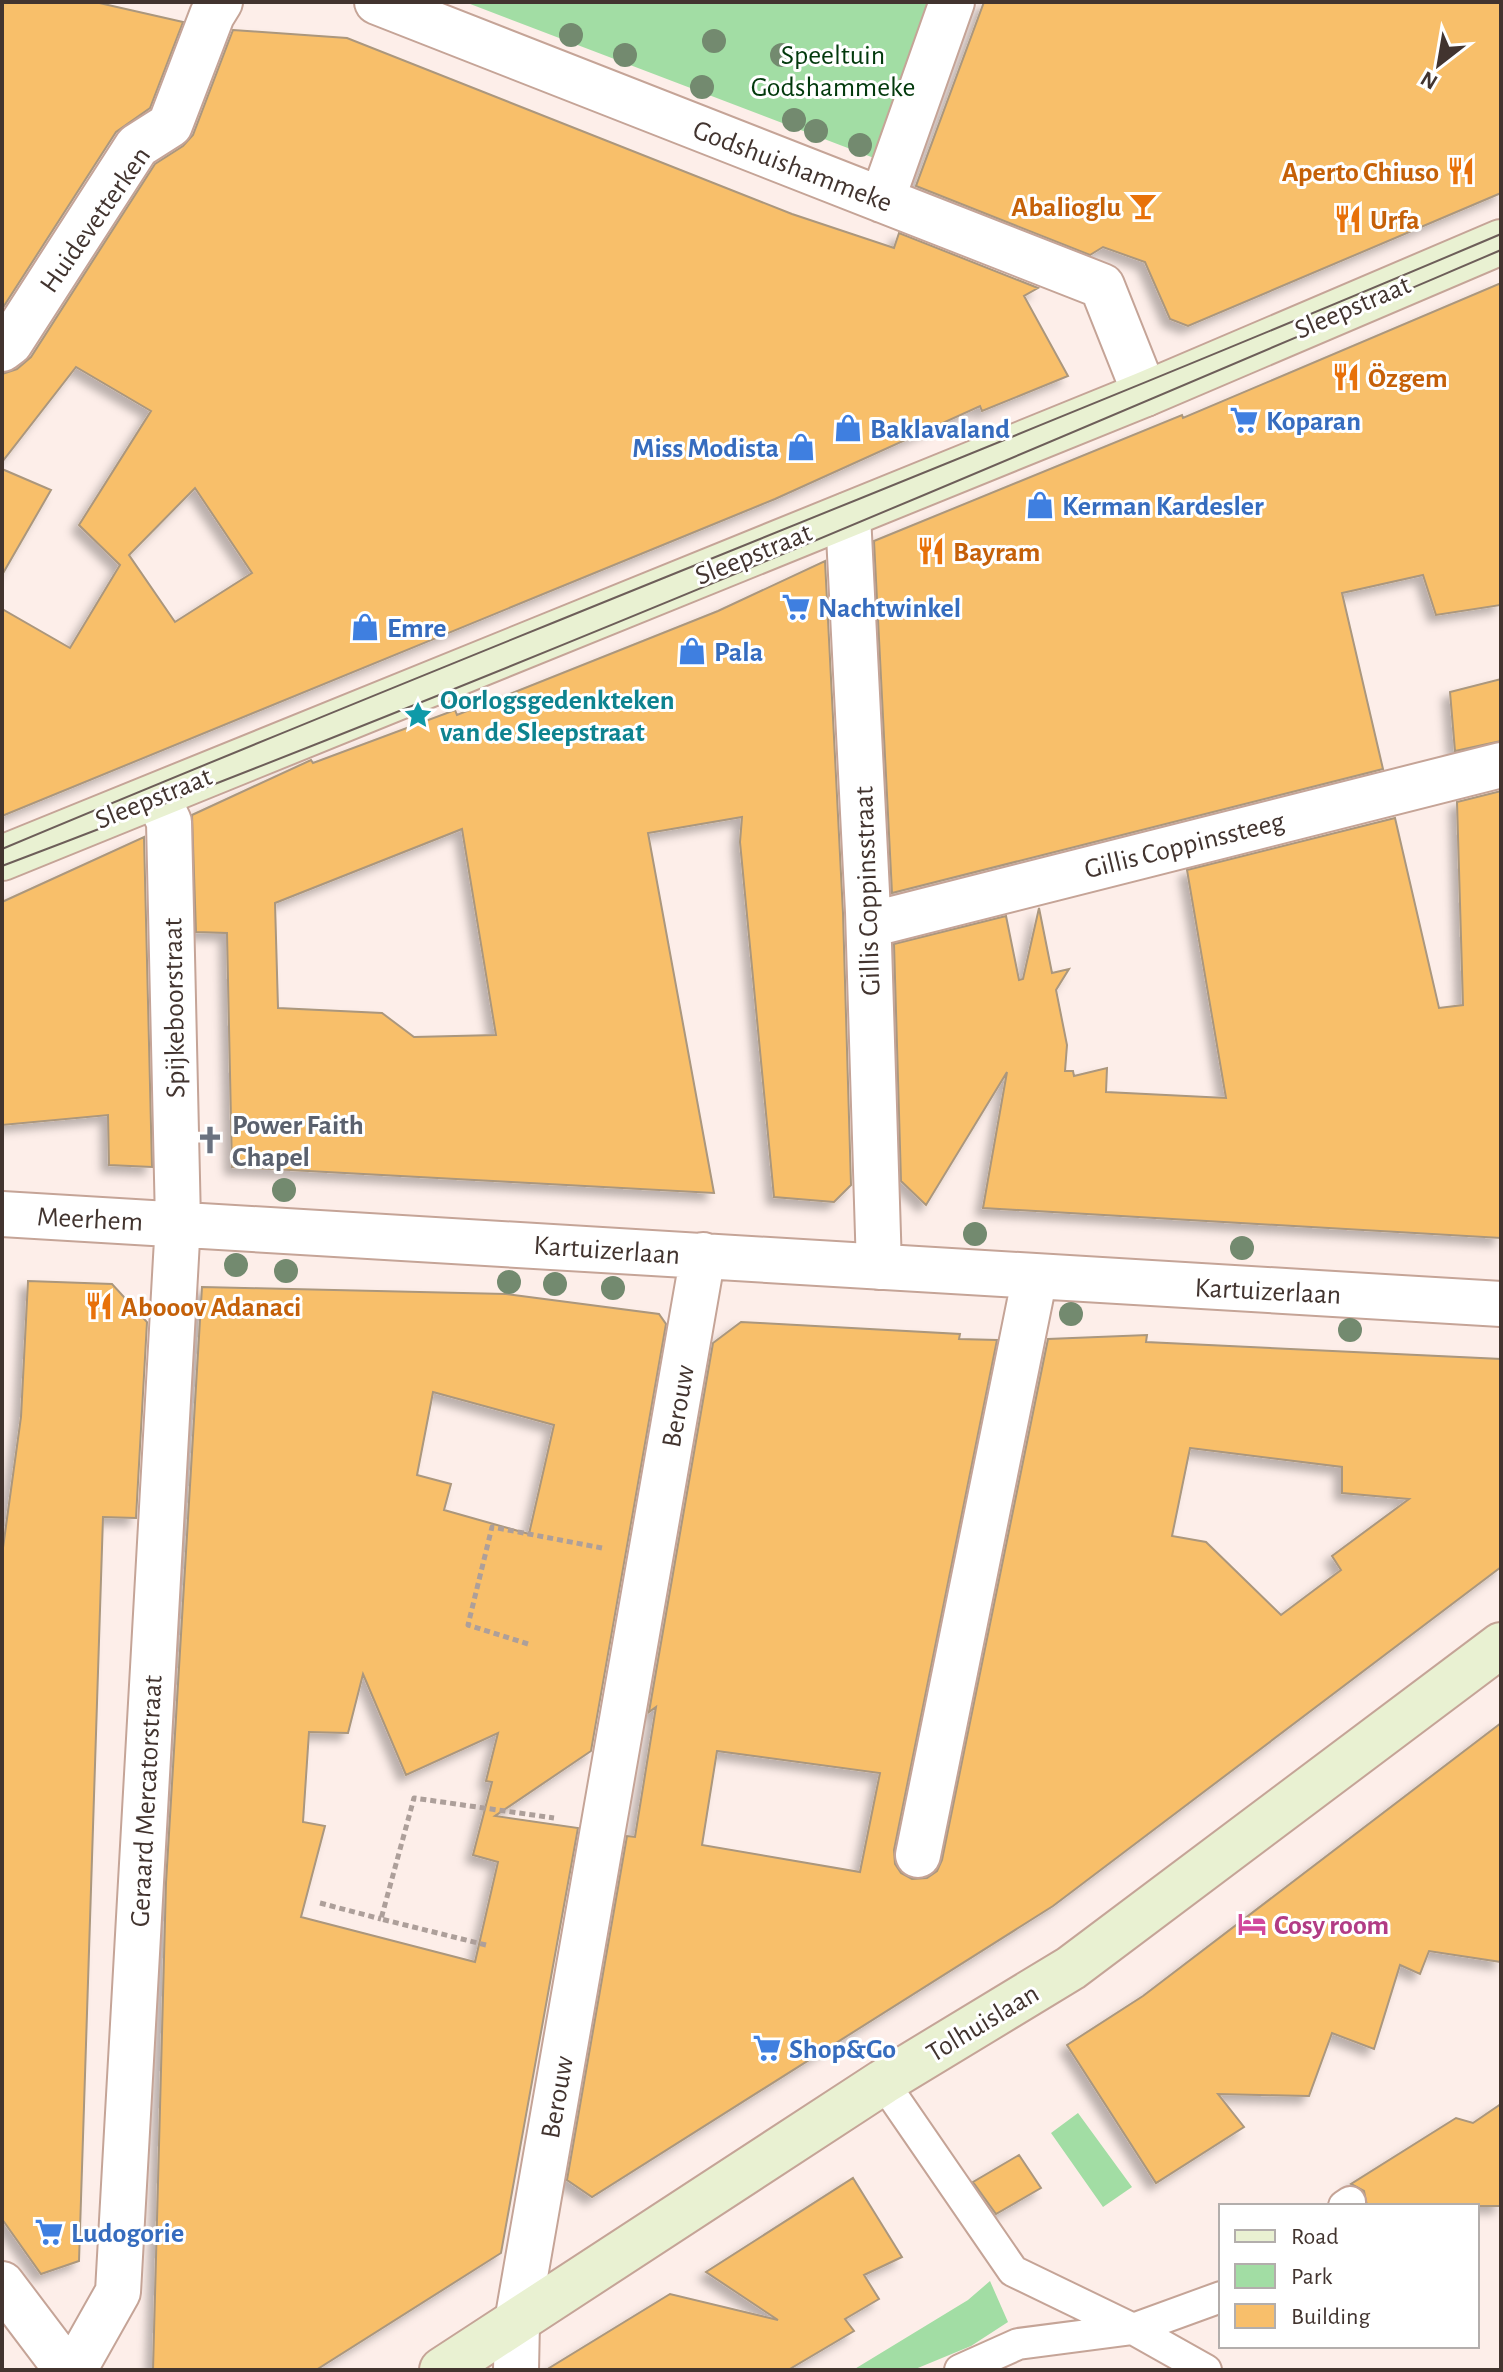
<svg xmlns="http://www.w3.org/2000/svg" width="1503" height="2372" viewBox="0 0 1503 2372" font-family="'Alegreya Sans',sans-serif">
  <defs>
    <filter id="shadow"><feDropShadow dx="-7" dy="7" stdDeviation="4" flood-color="#0004"/></filter>
  </defs>
  <rect width="100%" height="100%" fill="#fdeee9"/>
  <path fill="#a2dda4" d="M465,2H932L874,158Z
    M1078,2113L1132,2187L1103,2207L1051,2133Z
    M990,2281L1008,2322L971,2346L913,2370H853L968,2300Z"/>
  <path fill="#f8bf6b" stroke="#ab977d" stroke-width="2" fill-rule="evenodd" filter="url(#shadow)" d="M2,2H95L183,22L150,108L116,132L2,309Z
    M984,2H1501V193L1188,326L1170,319L1145,262L1103,247L1090,255L916,186Z
    M233,30L347,38L792,214L894,248L899,233L1038,288L1024,296L1068,376L982,411L980,406L775,499L2,816V609L70,648L120,565L79,525L151,411L76,367L2,462V374L17,369L31,357L155,164L183,146L193,135ZM195,488L252,573L175,622L129,555Z
    M1501,283V605L1436,615L1423,575L1342,593L1383,769L892,893L874,541L1182,415L1183,418Z
    M2,469L51,490L2,575Z
    M825,561L843,913L851,1185L834,1202L774,1197L740,842L742,817L648,833L714,1193L232,1167L227,933L196,932L192,815L311,760L313,763L455,710L457,715L718,611ZM462,829L496,1035L414,1037L382,1013L278,1008L275,903Z
    M1501,679V741L1455,751L1450,692Z
    M1501,791V1238L983,1208L1007,1072L926,1205L901,1181L894,944L1006,916L1019,980L1023,979L1039,908L1052,973L1069,969L1056,990L1067,1045L1065,1071H1073L1074,1076L1107,1068L1106,1092L1226,1098L1187,870L1395,818L1439,1008L1463,1005L1457,802Z
    M144,837L152,1167L109,1165L108,1115L2,1125V902Z
    M28,1281L112,1284L147,1322L136,1518L103,1517L79,2261L41,2274L2,2219V1555L21,1417Z
    M202,1287L506,1294L659,1314L666,1324L591,1751L495,1816L578,1828L501,2253L316,2370H153L166,1883ZM433,1392L554,1425L529,1534L444,1510L451,1484L417,1475ZM363,1674L406,1775L498,1733L486,1781L492,1782L473,1855L498,1862L475,1962L301,1917L325,1826L303,1822L309,1732L348,1733Z
    M741,1322L960,1334L959,1339L997,1340L894,1850L895,1864L901,1873L912,1879L927,1878L937,1871L942,1860L1048,1339L1147,1335L1146,1342L1501,1359V1567L1053,1906L592,2197L567,2180L627,1836L635,1837L656,1707L649,1712L713,1343ZM1190,1448L1342,1467V1493L1409,1499L1332,1556L1341,1570L1281,1615L1206,1542L1172,1536ZM717,1751L880,1773L860,1872L702,1845Z
    M1501,1723V1962L1429,1951L1420,1974L1400,1965L1374,2049L1332,2033L1309,2096L1218,2094L1244,2127L1156,2183L1067,2045L1143,1996Z
    M1501,2104V2206H1367L1364,2191L1351,2184L1456,2118L1473,2123Z
    M1019,2155L1041,2188L996,2214L973,2182Z
    M853,2178L902,2257L864,2275L879,2299L845,2319L854,2331L788,2370H546L670,2294L778,2320L706,2272Z"/>
  <g fill="none" stroke-linecap="round" stroke-linejoin="round">
    <defs>
      <path id="lane" d="M883,2082L1013,2271L1133,2329L1206,2370
        M1344,2206L1350,2202
        M960,2370L1018,2344L1133,2329L1221,2297"/>
      <path id="street" d="M377,2L1102,286L1145,394
        M882,200L952,2
        M2,349L10,343L137,146L170,125L212,15L220,2
        M848,515L868,912L879,1267
        M869,925L1501,765
        M2,1214L1501,1304
        M918,1855L1035,1276
        M2,2284L67,2370
        M74,2370L118,2292L178,1222L169,822L157,796
        M516,2370L517,2322L703,1255"/>
      <path id="secondary" d="M2,858L1145,394L1501,242
        M442,2370L883,2082L1071,1968L1501,1645"/>
    </defs>
    <use href="#lane" stroke="#c5a497" stroke-width="34"/>
    <use href="#street" stroke="#c5a497" stroke-width="48"/>
    <use href="#secondary" stroke="#c5a497" stroke-width="48"/>
    <path stroke="#ad9f9a" stroke-width="5" stroke-dasharray="6 4" stroke-linecap="butt" d="M528,1644L468,1625L492,1527L602,1548
      M320,1903L381,1919
      M486,1945L381,1919L414,1798L554,1818"/>
    <use href="#lane" stroke="#fff" stroke-width="30"/>
    <use href="#street" stroke="#fff" stroke-width="44"/>
    <use href="#secondary" stroke="#e9f1d2" stroke-width="44"/>
    <path stroke="#6d5e59" stroke-width="2" d="M2,849C500,640 1004,445 1501,234
      M2,866C507,675 1004,462 1501,250"/>
  </g>
  <g fill="#738a6f">
    <circle cx="571" cy="35" r="12"/>
    <circle cx="714" cy="41" r="12"/>
    <circle cx="625" cy="55" r="12"/>
    <circle cx="782" cy="55" r="12"/>
    <circle cx="702" cy="87" r="12"/>
    <circle cx="794" cy="120" r="12"/>
    <circle cx="816" cy="131" r="12"/>
    <circle cx="860" cy="145" r="12"/>
    <circle cx="284" cy="1190" r="12"/>
    <circle cx="975" cy="1234" r="12"/>
    <circle cx="1242" cy="1248" r="12"/>
    <circle cx="236" cy="1265" r="12"/>
    <circle cx="286" cy="1271" r="12"/>
    <circle cx="509" cy="1282" r="12"/>
    <circle cx="555" cy="1284" r="12"/>
    <circle cx="613" cy="1288" r="12"/>
    <circle cx="1071" cy="1314" r="12"/>
    <circle cx="1350" cy="1330" r="12"/>
  </g>
  <defs>
    <symbol id="restaurant-bare" viewBox="-9 -9 18 18"><path d="M-5-6h1v4h1v-4h1v4h1v-4h1v5L-1.5 .5V6h-2V.5L-5-1ZM5-6V6H3V1.5H1.5Q1.5-4 5-6Z" fill="#e8710a" stroke="#fff" stroke-width="2.5" paint-order="stroke"/></symbol>
    <symbol id="bar-bare" viewBox="-9 -9 18 18"><path d="M-6-5H6L.8 .8V4.5H3.5V6h-7V4.5H-.8V.8Z" fill="#e8710a" stroke="#fff" stroke-width="2.5" paint-order="stroke"/></symbol>
    <symbol id="supermarket-bare" viewBox="-9 -9 18 18"><path d="M-6-5.5h2.5l.6 2H6L4.5 2H-2.5L-4.4-4H-6ZM-1.5 3.2a1.3 1.3 0 1 0 .1 0ZM3 3.2a1.3 1.3 0 1 0 .1 0Z" fill="#3f7fe0" stroke="#fff" stroke-width="2.5" paint-order="stroke"/></symbol>
    <symbol id="shop-bare" viewBox="-9 -9 18 18"><path d="M-5-2.5h2.3a2.7 3.5 0 0 1 5.4 0H5L5.5 6h-11ZM-1.5-2.5h3a1.5 2.3 0 0 0-3 0Z" fill="#3f7fe0" stroke="#fff" stroke-width="2.5" paint-order="stroke"/></symbol>
    <symbol id="sight-bare" viewBox="-9 -9 18 18"><path d="M0-6L1.8-2.2L6-1.7L2.9 1.2L3.7 5.4L0 3.3L-3.7 5.4L-2.9 1.2L-6-1.7L-1.8-2.2Z" fill="#0f9aa8" stroke="#fff" stroke-width="2.5" paint-order="stroke"/></symbol>
    <symbol id="church-bare" viewBox="-9 -9 18 18"><path d="M-1.2-6h2.4v3.5h3.3v2.4h-3.3V6h-2.4V-.1h-3.3v-2.4h3.3Z" fill="#6b7280" stroke="#fff" stroke-width="2.5" paint-order="stroke"/></symbol>
    <symbol id="hotel-bare" viewBox="-9 -9 18 18"><path d="M-6-4.5h1.5V1H6V5H4.5V3h-9V5H-6ZM-4 0a1.8 1.8 0 1 1 3.6 0ZM.5 0V-2.5h3Q6-2.5 6 0Z" fill="#d1479c" stroke="#fff" stroke-width="2.5" paint-order="stroke"/></symbol>
  </defs>
  <g fill-rule="evenodd">
    <use href="#restaurant-bare" x="1441" y="151" width="40" height="40"/>
    <use href="#bar-bare" x="1123" y="186" width="40" height="40"/>
    <use href="#restaurant-bare" x="1328" y="199" width="40" height="40"/>
    <use href="#restaurant-bare" x="1326" y="357" width="40" height="40"/>
    <use href="#supermarket-bare" x="1224" y="400" width="40" height="40"/>
    <use href="#shop-bare" x="828" y="408" width="40" height="40"/>
    <use href="#shop-bare" x="781" y="427" width="40" height="40"/>
    <use href="#shop-bare" x="1020" y="485" width="40" height="40"/>
    <use href="#restaurant-bare" x="911" y="531" width="40" height="40"/>
    <use href="#supermarket-bare" x="776" y="587" width="40" height="40"/>
    <use href="#shop-bare" x="345" y="607" width="40" height="40"/>
    <use href="#shop-bare" x="672" y="631" width="40" height="40"/>
    <use href="#sight-bare" x="398" y="695" width="40" height="40"/>
    <use href="#church-bare" x="190" y="1120" width="40" height="40"/>
    <use href="#restaurant-bare" x="79" y="1286" width="40" height="40"/>
    <use href="#hotel-bare" x="1232" y="1904" width="40" height="40"/>
    <use href="#supermarket-bare" x="747" y="2028" width="40" height="40"/>
    <use href="#supermarket-bare" x="29" y="2212" width="40" height="40"/>
  </g>
  <g text-anchor="middle" stroke-width="6" stroke-linejoin="round" paint-order="stroke">
    <g font-size="28" fill="#02390c" stroke="#fff">
      <text x="833" y="64">Speeltuin<tspan x="833" dy="32">Godshammeke</tspan></text>
    </g>
    <g font-size="28" fill="#42342f" stroke="#fff">
      <text transform="translate(793 165) rotate(21)" y="10">Godshuishammeke</text>
      <text transform="translate(94 219) rotate(-55)" y="10">Huidevetterken</text>
      <text transform="translate(1352 306) rotate(-23)" y="10">Sleepstraat</text>
      <text transform="translate(753 553) rotate(-22)" y="10">Sleepstraat</text>
      <text transform="translate(153 797) rotate(-22)" y="10">Sleepstraat</text>
      <text transform="translate(1184 844) rotate(-14)" y="10">Gillis Coppinssteeg</text>
      <text transform="translate(866 891) rotate(-92)" y="10">Gillis Coppinsstraat</text>
      <text transform="translate(173 1008) rotate(-91)" y="10">Spijkeboorstraat</text>
      <text transform="translate(90 1218) rotate(3)" y="10">Meerhem</text>
      <text transform="translate(607 1249) rotate(4)" y="10">Kartuizerlaan</text>
      <text transform="translate(1268 1290) rotate(3)" y="10">Kartuizerlaan</text>
      <text transform="translate(677 1406) rotate(-80)" y="10">Berouw</text>
      <text transform="translate(145 1801) rotate(-87)" y="10">Geraard Mercatorstraat</text>
      <text transform="translate(982 2022) rotate(-31)" y="10">Tolhuislaan</text>
      <text transform="translate(556 2097) rotate(-80)" y="10">Berouw</text>
    </g>
    <g font-size="28" font-weight="bold" fill="#c56008" stroke="#fff" text-anchor="start">
      <text x="1439" y="181" text-anchor="end">Aperto Chiuso</text>
      <text x="1121" y="216" text-anchor="end">Abalioglu</text>
      <text x="1370" y="229">Urfa</text>
      <text x="1368" y="387">Özgem</text>
      <text x="953" y="561">Bayram</text>
      <text x="121" y="1316">Abooov Adanaci</text>
    </g>
    <g font-size="28" font-weight="bold" fill="#366cbe" stroke="#fff" text-anchor="start">
      <text x="1266" y="430">Koparan</text>
      <text x="870" y="438">Baklavaland</text>
      <text x="779" y="457" text-anchor="end">Miss Modista</text>
      <text x="1062" y="515">Kerman Kardesler</text>
      <text x="818" y="617">Nachtwinkel</text>
      <text x="387" y="637">Emre</text>
      <text x="714" y="661">Pala</text>
      <text x="789" y="2058">Shop&amp;Go</text>
      <text x="71" y="2242">Ludogorie</text>
    </g>
    <g font-size="28" font-weight="bold" fill="#0d838f" stroke="#fff" text-anchor="start">
      <text x="440" y="709">Oorlogsgedenkteken<tspan x="440" dy="32">van de Sleepstraat</tspan></text>
    </g>
    <g font-size="28" font-weight="bold" fill="#5b616d" stroke="#fff" text-anchor="start">
      <text x="232" y="1134">Power Faith<tspan x="232" dy="32">Chapel</tspan></text>
    </g>
    <g font-size="28" font-weight="bold" fill="#b23c85" stroke="#fff" text-anchor="start">
      <text x="1274" y="1934">Cosy room</text>
    </g>
  </g>
  <rect width="1503" height="2372" fill="none" stroke="#42342f" stroke-width="8"/>
  <rect x="1219" y="2204" width="260" height="144" fill="#ffffff" stroke="#b3aeac" stroke-width="2"/>
  <rect x="1235" y="2230" width="40" height="12" fill="#e9f1d2" stroke="#b3aeac" stroke-width="2"/>
  <text x="1291" y="2244" font-size="24" fill="#42342f">Road</text>
  <rect x="1235" y="2264" width="40" height="24" fill="#a2dda4" stroke="#b3aeac" stroke-width="2"/>
  <text x="1291" y="2284" font-size="24" fill="#42342f">Park</text>
  <rect x="1235" y="2304" width="40" height="24" fill="#f8bf6b" stroke="#b3aeac" stroke-width="2"/>
  <text x="1291" y="2324" font-size="24" fill="#42342f">Building</text>
  <g transform="translate(1439 64) rotate(211)" stroke="#ffffff" stroke-width="6" paint-order="stroke">
  <path d="M0-6L14 30L0 20L-14 30Z" fill="#42342f"/>
  <text y="-12" font-size="22" font-weight="bold" text-anchor="middle" fill="#42342f">N</text>
  </g>
</svg>
